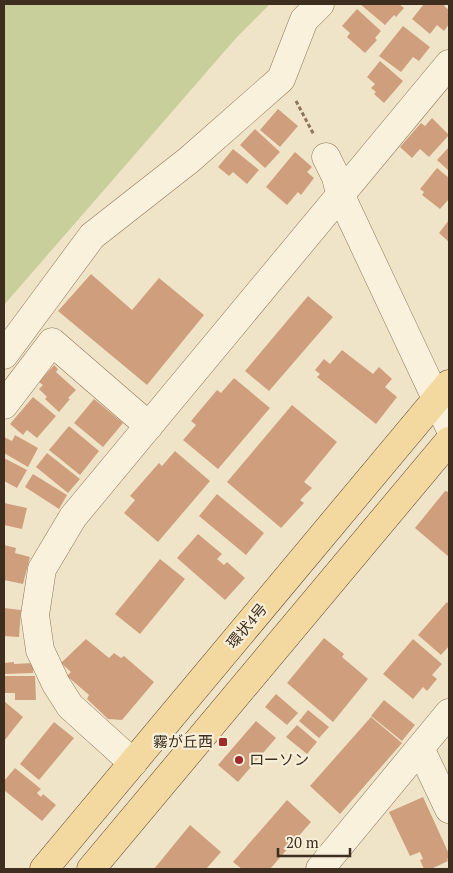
<svg xmlns="http://www.w3.org/2000/svg" width="453" height="873" viewBox="0 0 453 873" font-family="'PT Serif','Noto Sans JP',serif">
  <rect width="100%" height="100%" fill="#f0e4c8"/>
  <path fill="#c9cf9b" d="M4,4H270L237,37L4,305Z"/>
  <path fill="#cf9f7d" d="M360,4H399L404,8L396,17L394,15L385,25Z
    M424,4H446L444,6L449,10V24L444,31L437,25L430,34L412,19Z
    M357,9L381,31L375,38L377,40L365,53L347,37L350,33L342,26Z
    M403,26L430,47L419,61L413,57L401,72L379,56Z
    M380,61L403,81L384,103L374,94L376,92L371,88L375,84L367,77Z
    M278,109L298,126L280,147L260,130Z
    M432,118L449,135L429,157L420,149L412,158L400,147L421,123L425,126Z
    M255,129L280,152L265,168L240,145Z
    M449,147V171L437,160Z
    M233,149L259,170L247,184L233,172L229,176L218,167Z
    M295,152L312,167L307,172L314,178L301,195L298,192L287,205L266,187Z
    M437,168L449,178V199L440,209L422,195L424,192L420,189Z
    M449,220V242L439,233Z
    M91,274L132,310L159,278L204,315L147,385L58,311Z
    M308,296L333,317L269,391L245,371Z
    M342,350L373,374L379,367L392,379L385,387L397,397L376,424L317,377L320,374L315,370L324,359L330,364Z
    M54,365L58,369L56,372L76,390L68,398L70,399L59,412L45,399L47,397L39,389L43,385L39,382Z
    M234,378L270,408L218,469L183,440L196,425L191,421L217,390L221,393Z
    M33,397L56,416L37,438L27,430L23,435L10,424Z
    M94,399L123,423L103,447L74,423Z
    M292,405L337,442L304,482L312,488L300,500L304,503L281,528L227,482Z
    M69,426L99,451L80,475L49,450Z
    M15,435L38,448L28,467L4,453V437L12,441Z
    M175,451L210,481L158,542L124,513L135,500L130,496L159,463L162,466Z
    M47,453L80,479L68,493L36,467Z
    M4,458L27,470L17,488L4,481Z
    M33,474L67,495L59,509L25,487Z
    M445,491L449,492V557L415,528Z
    M217,494L264,533L246,555L199,516Z
    M4,503L27,508L22,529L4,525Z
    M198,534L222,554L217,559L224,565L227,562L245,578L225,600L177,558Z
    M4,545L16,548L15,553L30,557L23,584L4,580Z
    M160,559L185,579L140,634L115,614Z
    M447,602L449,604V646L441,655L418,635Z
    M4,608L21,610L19,637L4,636Z
    M324,638L344,654L342,657L368,679L333,722L287,683Z
    M86,639L109,658L114,653L121,658L124,656L154,682L122,720L108,719L87,699L89,695L67,676L71,672L61,663Z
    M413,639L442,664L432,675L437,679L427,691L423,687L413,699L383,674Z
    M14,662V664L33,663V673L4,674V663Z
    M4,676H35L36,700H15V693H4Z
    M276,694L298,713L287,725L265,707Z
    M384,700L415,725L402,741L371,716Z
    M4,701L23,717L4,741Z
    M308,710L329,727L319,738L299,721Z
    M371,717L402,743L340,814L310,786Z
    M256,721L276,738L238,782L218,765Z
    M54,722L74,738L39,780L20,764Z
    M297,725L317,742L307,754L286,737Z
    M15,768L41,789L37,793L41,797L43,794L56,805L42,821L4,790V781Z
    M423,797L449,854V858L447,859L448,861L431,869H424L420,860L423,859L420,852L410,856L389,812Z
    M287,800L311,822L270,869H242L233,862Z
    M190,825L221,852L206,869H154Z"/>
  <g fill="none" stroke-linecap="round" stroke-linejoin="round">
    <defs>
      <path id="minor" d="M326,157L336,177L340,194L449,426
        M4,355L92,236L189,160L281,79L304,20L320,4
        M4,405L52,342L149,426
        M420,748L449,809
        M133,763L70,706L56,684L40,650L35,615L42,569L73,517L449,64
        M320,869L449,713"/>
      <path id="primary" d="M44,869L449,384
        M91,869L449,441"/>
    </defs>
    <use href="#minor" stroke="#8d765c" stroke-width="29"/>
    <use href="#primary" stroke="#5b4430" stroke-width="29"/>
    <path stroke="#8d765c" stroke-width="3" stroke-dasharray="4 2.5" stroke-linecap="butt" d="M296,101L314,135"/>
    <use href="#minor" stroke="#faf1dc" stroke-width="28"/>
    <use href="#primary" stroke="#f3d9a0" stroke-width="28"/>
  </g>
  <g fill="#9e2a2b" stroke="#f7eed8" stroke-width="2">
    <rect x="218" y="737" width="10" height="10" rx="2.5"/>
    <circle cx="239" cy="760" r="5"/>
  </g>
  <g text-anchor="middle" stroke-width="4.5" stroke-linejoin="round" paint-order="stroke">
    <g font-size="15" fill="#3d2e20" stroke="#f7eed8">
      <text transform="translate(247 626) rotate(-50)" y="5">環状4号</text>
    </g>
    <g font-size="15" fill="#3d2e20" stroke="#f7eed8" text-anchor="end">
      <text x="213" y="747">霧が丘西</text>
      <text x="249" y="765" text-anchor="start">ローソン</text>
    </g>
  </g>
  <rect width="453" height="873" fill="none" stroke="#3d2e20" stroke-width="10"/>
  <path d="M278 848v8h72v-8" fill="none" stroke="#3d2e20" stroke-width="2.5"/>
  <text x="286" y="848" font-size="15" fill="#3d2e20" stroke="#f7eed8" stroke-width="4" paint-order="stroke">20 m</text>
</svg>
